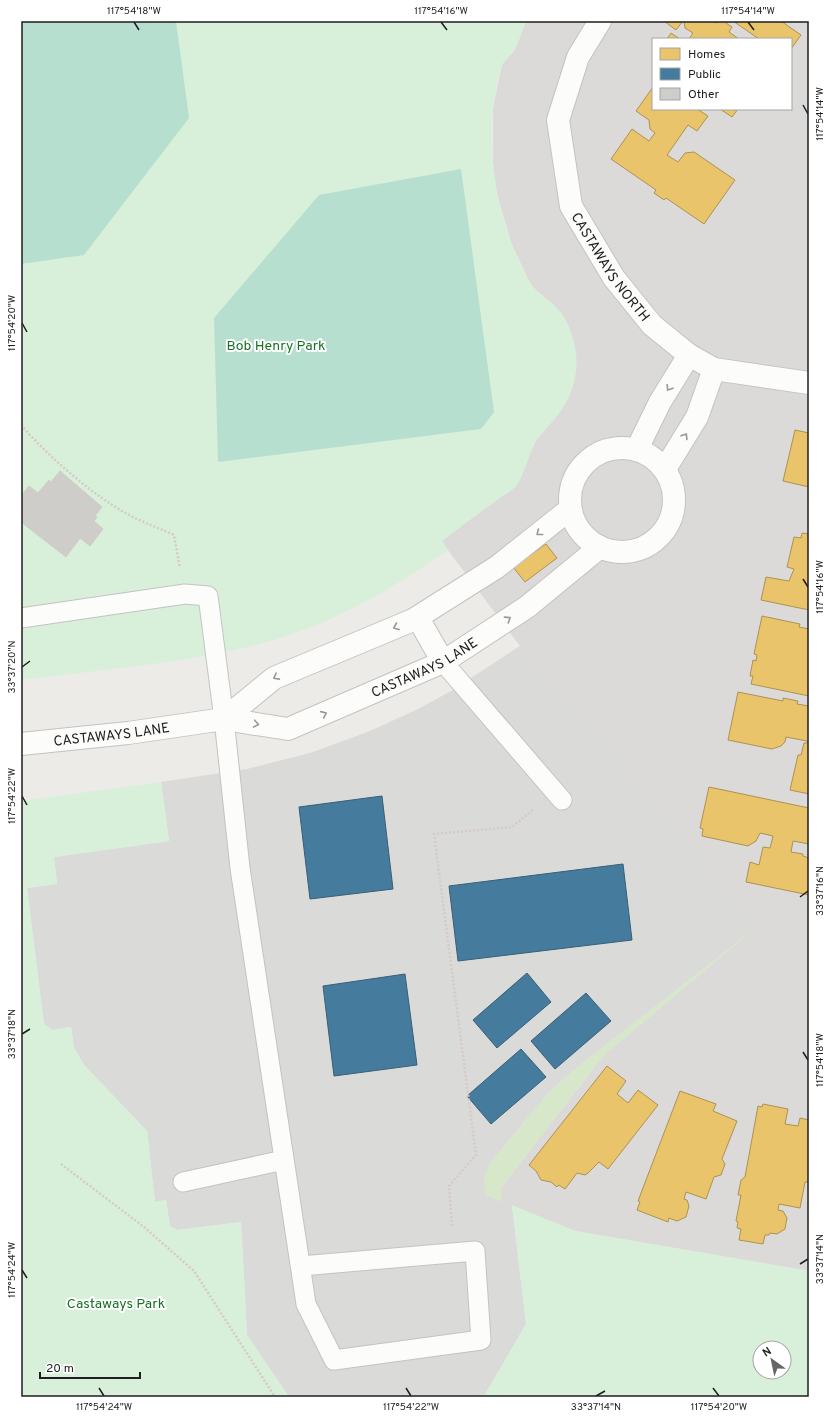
<svg xmlns="http://www.w3.org/2000/svg" width="830" height="1418" viewBox="0 0 830 1418" font-family="Overpass,sans-serif">
  <rect width="100%" height="100%" fill="#ecebe7"/>
  <path fill="#dbdad8" fill-rule="evenodd" d="M526,21H809V1271L575,1231L502,1202L500,1189L603,1056L756,927L631,783L520,646L441,541L517,485L529,454L536,440L557,416L571,391L552,303L536,292L529,281L512,245L496,191L493,164V108L502,64L515,50ZM653,39H791V109H653Z"/>
  <path fill="#dadad8" d="M520,646L757,927L584,1062L549,1092L491,1162L485,1194L512,1205L526,1324L485,1395L469,1397H289L247,1335L241,1222L177,1230L170,1226L166,1200L155,1202L147,1131L84,1065L74,1048L71,1027L52,1030L44,1024L27,888L57,884L54,857L169,841L161,782L247,769L310,753L370,731L418,709L451,691Z"/>
  <path fill="#d7e7c9" d="M757,927L603,1056L500,1189L502,1202L485,1194L484,1176L491,1162L549,1092L584,1062Z"/>
  <path fill="#d8f0d9" fill-rule="evenodd" d="M21,21H526C522,30 519,41 515,49C511,55 504,59 502,66C480,130 495,223 529,281C535,291 544,296 553,304C564,314 571,328 574,343C581,368 573,398 556,417C549,425 540,433 535,443C529,454 523,477 517,485C513,490 504,495 498,499C479,513 460,527 442,541L448,550C395,587 340,620 277,639C195,663 106,669 21,680Z
    M161,782L169,841L54,857L57,884L27,888L44,1024L52,1030L71,1027L74,1048L84,1065L147,1131L155,1202L166,1200L170,1226L177,1230L241,1222L247,1335L289,1397H21V801Z
    M512,1205L575,1231L809,1271V1397H469L485,1394L526,1324ZM760,1348H784V1372H760Z"/>
  <path fill="#b7dfd0" d="M21,21H176L189,118L84,255L21,264Z
    M461,169L494,412L481,429L218,462L214,318L319,195Z"/>
  <path fill="#e9c46a" stroke="#ac9253" d="M664,21H683L676,30Z
    M684,21H713L717,23L719,21H723L732,27L729,32L739,39H689L693,33L685,28Z
    M733,21H781L801,35L791,49V39H759Z
    M671,33L680,39H667Z
    M653,87V109H697L708,116L697,131L688,125L667,155L678,162L685,153L694,152L735,180L704,224L666,198L664,200L654,193L656,190L611,159L632,129L649,141L655,133L650,129L649,120L636,111Z
    M720,109H738L732,117Z
    M795,430L809,433V487L783,481Z
    M802,533L809,534V610L761,600L766,577L789,581L794,569L787,567L794,537L801,538Z
    M546,544L557,558L525,582L513,567Z
    M762,616L800,624L799,627L809,629V696L751,684L753,676H750L753,660L756,661L757,655L754,654Z
    M738,692L783,701V698L798,701L797,704L809,706V794L790,790L798,755H801L804,743H808L807,741L786,737L785,742L781,746L772,749L728,740Z
    M709,787L809,808V844L793,841L791,852L803,854V856L809,858V895L746,882L750,862L759,865L763,847L770,848L773,836L760,833L756,841L748,846L702,836L703,829L700,828Z
    M607,1066L626,1081L617,1094L628,1103L638,1090L658,1105L608,1169L599,1162L588,1173L585,1175L577,1173L565,1189L559,1185L557,1187L551,1182L541,1180L536,1171L529,1165Z
    M680,1091L716,1104L713,1111L737,1121L722,1159L725,1164L721,1175L714,1177L706,1199L686,1192L684,1199L687,1200L689,1206L686,1217L677,1221L669,1218L668,1222L637,1210L640,1202L638,1201Z
    M763,1104L788,1109L785,1124L798,1126L800,1118L809,1120V1182H805L800,1208L779,1204L778,1210L783,1211L787,1218L785,1229L777,1234L770,1233L769,1235H765L763,1244L739,1240L741,1229L737,1228L738,1222L736,1221L741,1195H738L741,1180L745,1177L758,1106L762,1107Z"/>
  <path fill="#457b9d" stroke="#395f77" d="M382,796L393,889L310,899L299,807Z
    M623,864L632,940L458,961L449,886Z
    M527,973L551,1002L497,1048L473,1020Z
    M405,974L417,1065L334,1076L323,986Z
    M586,993L611,1021L555,1069L531,1041Z
    M521,1049L546,1077L491,1124L467,1096Z"/>
  <path fill="#cfcdca" stroke="#cfcdc9" d="M60,471L102,507L95,516L97,517L94,521L103,529L90,546L80,538L66,557L21,522L22,513L21,496L29,486L38,493L49,480L51,482Z"/>
  <g fill="none" stroke-linecap="round" stroke-linejoin="round">
    <defs>
      <path id="lane" d="M21,618L185,594L208,596L224,719L240,868L306,1304L334,1360L481,1340L475,1251L301,1266
        M443,662L562,800
        M183,1182L284,1160"/>
      <g id="street">
        <path id="s1" d="M600,21L578,57L558,120L571,206L614,278L652,325L689,355L714,369L809,383"/>
        <circle cx="622" cy="500" r="52"/>
        <path d="M637,449L660,402L689,355"/>
        <path d="M665,469L697,417L714,369"/>
        <path d="M418,618L443,662"/>
        <path d="M224,719L274,678L413,620L497,567L570,509"/>
        <path id="s2" d="M21,744L128,733L224,719L288,729L443,662L527,607L600,547"/>
      </g>
    </defs>
    <use href="#lane" stroke="#c3c3c1" stroke-width="21"/>
    <use href="#street" stroke="#c3c3c1" stroke-width="24"/>
    <path stroke="#d5cac7" stroke-width="2.5" stroke-dasharray="2 2" stroke-linecap="butt" d="M21,425C49,457 92,495 129,515C144,523 159,528 174,535L180,568
      M61,1164L144,1227L194,1271L275,1397
      M452,1226L449,1186L476,1155L434,834L512,827L534,809"/>
    <use href="#lane" stroke="#fcfcfb" stroke-width="19"/>
    <use href="#street" stroke="#fcfcfb" stroke-width="22"/>
  </g>
  <defs><path id="oneway-chevron" d="M-2-3.5L2.5 0L-2 3.5" fill="none" stroke-width="1.6" stroke-linecap="round" stroke-linejoin="round"/></defs>
  <g stroke="#989898">
    <use href="#oneway-chevron" transform="translate(669 388) rotate(122)"/>
    <use href="#oneway-chevron" transform="translate(685 436) rotate(-58)"/>
    <use href="#oneway-chevron" transform="translate(539 533) rotate(142)"/>
    <use href="#oneway-chevron" transform="translate(508 619) rotate(-33)"/>
    <use href="#oneway-chevron" transform="translate(396 627) rotate(158)"/>
    <use href="#oneway-chevron" transform="translate(276 677) rotate(152)"/>
    <use href="#oneway-chevron" transform="translate(324 714) rotate(-24)"/>
    <use href="#oneway-chevron" transform="translate(256 724) rotate(10)"/>
  </g>
  <path fill="none" stroke="#1e1e1e" stroke-width="1.5" d="M134,22L139,30M441,22L447,30M748,22L754,30M803,105L808,114M22,323L27,332M803,579L808,587M22,667L30,661M22,796L27,805M800,897L808,891M22,1034L30,1029M803,1052L808,1060M800,1264L808,1259M22,1270L27,1278M99,1388L104,1396M406,1388L411,1396M713,1388L719,1396M596,1396L605,1391"/>
  <g text-anchor="middle" stroke-width="4" stroke-linejoin="round" paint-order="stroke">
    <g font-size="14" fill="#1e1e1e" stroke="#fff">
      <text dy="5" stroke="none"><textPath href="#s1" startOffset="268">CASTAWAYS NORTH</textPath></text>
      <text dy="5" stroke="none"><textPath href="#s2" startOffset="419">CASTAWAYS LANE</textPath></text>
      <text dy="5" stroke="none"><textPath href="#s2" startOffset="91">CASTAWAYS LANE</textPath></text>
    </g>
    <g font-size="14" fill="#167223" stroke="#fff">
      <text x="276" y="350">Bob Henry Park</text>
      <text x="116" y="1308">Castaways Park</text>
    </g>
  </g>
  <rect width="830" height="1418" fill="none" stroke="#ffffff" stroke-width="44"/>
  <rect x="652" y="38" width="140" height="72" fill="#ffffff" stroke="#a5a5a5"/>
  <rect x="660" y="48" width="20" height="12" fill="#e9c46a" stroke="#a5a5a5"/>
  <text x="688" y="58" font-size="12" fill="#1e1e1e">Homes</text>
  <rect x="660" y="68" width="20" height="12" fill="#457b9d" stroke="#a5a5a5"/>
  <text x="688" y="78" font-size="12" fill="#1e1e1e">Public</text>
  <rect x="660" y="88" width="20" height="12" fill="#cfcdca" stroke="#a5a5a5"/>
  <text x="688" y="98" font-size="12" fill="#1e1e1e">Other</text>
  <g transform="translate(772 1360) rotate(327)"><circle r="19" fill="#ffffff" stroke="#a5a5a5"/>
  <path d="M0-3L7 15L0 10L-7 15Z" fill="#666664"/>
  <text y="-6" font-size="11" font-weight="bold" text-anchor="middle" fill="#1e1e1e">N</text>
  </g>
  <path d="M40 1372v6h100v-6" fill="none" stroke="#1e1e1e" stroke-width="2"/>
  <text x="46" y="1372" font-size="12" fill="#1e1e1e" stroke="#ffffff" stroke-width="3" paint-order="stroke">20 m</text>
  <rect x="22" y="22" width="786" height="1374" fill="none" stroke="#1e1e1e" stroke-width="1.5"/>
  <g font-size="10" text-anchor="middle" fill="#1e1e1e">
    <text x="134" y="14">117°54'18"W</text>
    <text x="441" y="14">117°54'16"W</text>
    <text x="748" y="14">117°54'14"W</text>
    <text transform="translate(819 114) rotate(-90)" y="4">117°54'14"W</text>
    <text transform="translate(11 323) rotate(-90)" y="4">117°54'20"W</text>
    <text transform="translate(819 587) rotate(-90)" y="4">117°54'16"W</text>
    <text transform="translate(11 667) rotate(-90)" y="4">33°37'20"N</text>
    <text transform="translate(11 796) rotate(-90)" y="4">117°54'22"W</text>
    <text transform="translate(819 891) rotate(-90)" y="4">33°37'16"N</text>
    <text transform="translate(11 1034) rotate(-90)" y="4">33°37'18"N</text>
    <text transform="translate(819 1060) rotate(-90)" y="4">117°54'18"W</text>
    <text transform="translate(819 1259) rotate(-90)" y="4">33°37'14"N</text>
    <text transform="translate(11 1270) rotate(-90)" y="4">117°54'24"W</text>
    <text x="104" y="1410">117°54'24"W</text>
    <text x="411" y="1410">117°54'22"W</text>
    <text x="596" y="1410">33°37'14"N</text>
    <text x="719" y="1410">117°54'20"W</text>
  </g>
</svg>
